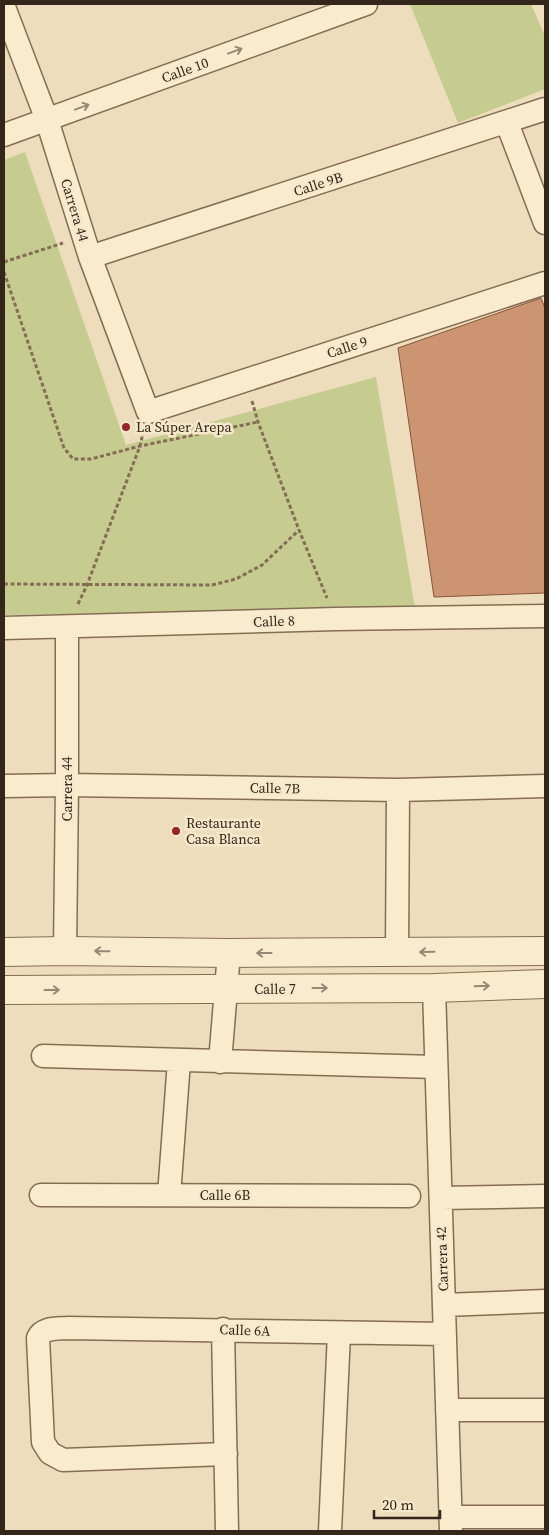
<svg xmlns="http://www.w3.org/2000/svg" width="549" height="1535" viewBox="0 0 549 1535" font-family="'Source Serif 4',serif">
  <rect width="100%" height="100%" fill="#eeddbc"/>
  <path fill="#c6cb90" d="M410,4H531L545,36V89L458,123Z
    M25,152L126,445L376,377L415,608L4,615V160Z"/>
  <path fill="#cc9471" stroke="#84553b" d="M541,298L545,308V593L434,597L398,348Z"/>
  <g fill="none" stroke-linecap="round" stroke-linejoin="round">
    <defs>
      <path id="minor" d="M4,7L47,120L90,257L148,412L545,283
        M507,123L545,223
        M4,135L366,4
        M90,257L545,109
        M4,628L336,619L545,616
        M4,786L67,785L398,790L545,786
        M65,951L67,785V627
        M397,952L398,790
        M434,988L451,1531
        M43,1056L436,1067
        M220,1062L229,953
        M41,1195L409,1196
        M169,1195L179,1061
        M441,1198L545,1196
        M444,1305L545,1301
        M223,1329L227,1531
        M447,1410H545
        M226,1454L63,1460L50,1453L43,1442L38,1338C43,1327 57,1329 68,1328L445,1334
        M450,1517H545
        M330,1531L339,1333"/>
      <path id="tertiary" d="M4,952L65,951L229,953L545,951
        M4,990L434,988L545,984"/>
    </defs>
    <use href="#minor" stroke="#856d55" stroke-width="25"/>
    <use href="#tertiary" stroke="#856d55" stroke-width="30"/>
    <path stroke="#856d55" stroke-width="3" stroke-dasharray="4 2.5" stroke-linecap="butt" d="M4,262L63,243
      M4,272L64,448L73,459H91L140,446L258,422
      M252,401L258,422L299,530L327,598
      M4,584L212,585L236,579L262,565L299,530
      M78,604L87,585L140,446L143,433"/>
    <use href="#minor" stroke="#f9ebce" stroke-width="22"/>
    <use href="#tertiary" stroke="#f9ebce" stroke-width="28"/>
  </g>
  <defs><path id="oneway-shaft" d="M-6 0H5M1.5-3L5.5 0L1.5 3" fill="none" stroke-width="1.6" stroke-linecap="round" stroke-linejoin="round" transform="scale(1.25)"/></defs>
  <g stroke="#968874">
    <use href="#oneway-shaft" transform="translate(235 51) rotate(-20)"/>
    <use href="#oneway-shaft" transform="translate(82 107) rotate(-20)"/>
    <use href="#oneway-shaft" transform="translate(102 951) rotate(-179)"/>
    <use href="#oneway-shaft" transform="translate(427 952) rotate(179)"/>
    <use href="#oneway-shaft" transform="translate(264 953) rotate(180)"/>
    <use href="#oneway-shaft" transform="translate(482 986) rotate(-2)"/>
    <use href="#oneway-shaft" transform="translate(320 988)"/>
    <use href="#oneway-shaft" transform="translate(52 990)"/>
  </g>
  <g fill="#94252a" stroke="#f5e8cb" stroke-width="2">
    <circle cx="126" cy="427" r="5"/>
    <circle cx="176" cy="831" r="5"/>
  </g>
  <g text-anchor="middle" stroke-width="5" stroke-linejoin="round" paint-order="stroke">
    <g font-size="14" fill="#34261a" stroke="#f5e8cb">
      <text transform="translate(185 70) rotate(-20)" y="5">Calle 10</text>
      <text transform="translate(318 184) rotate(-18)" y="5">Calle 9B</text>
      <text transform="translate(75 210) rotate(73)" y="5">Carrera 44</text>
      <text transform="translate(347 347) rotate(-18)" y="5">Calle 9</text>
      <text transform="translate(274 621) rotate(-2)" y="5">Calle 8</text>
      <text transform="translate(275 788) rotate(1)" y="5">Calle 7B</text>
      <text transform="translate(67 789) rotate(-90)" y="5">Carrera 44</text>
      <text x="275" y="994">Calle 7</text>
      <text x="225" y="1200">Calle 6B</text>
      <text transform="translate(442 1259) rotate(-92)" y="5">Carrera 42</text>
      <text transform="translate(245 1330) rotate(2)" y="5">Calle 6A</text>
    </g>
    <g font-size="14" fill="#34261a" stroke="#f5e8cb" text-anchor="start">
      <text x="136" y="432">La Súper Arepa</text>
      <text x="186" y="828">Restaurante<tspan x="186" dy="16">Casa Blanca</tspan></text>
    </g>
  </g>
  <rect width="549" height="1535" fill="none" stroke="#34261a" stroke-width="10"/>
  <path d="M374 1510v8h66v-8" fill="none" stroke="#34261a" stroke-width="2.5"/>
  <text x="382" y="1510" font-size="15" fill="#34261a" stroke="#f5e8cb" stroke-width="4" paint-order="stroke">20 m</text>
</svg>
